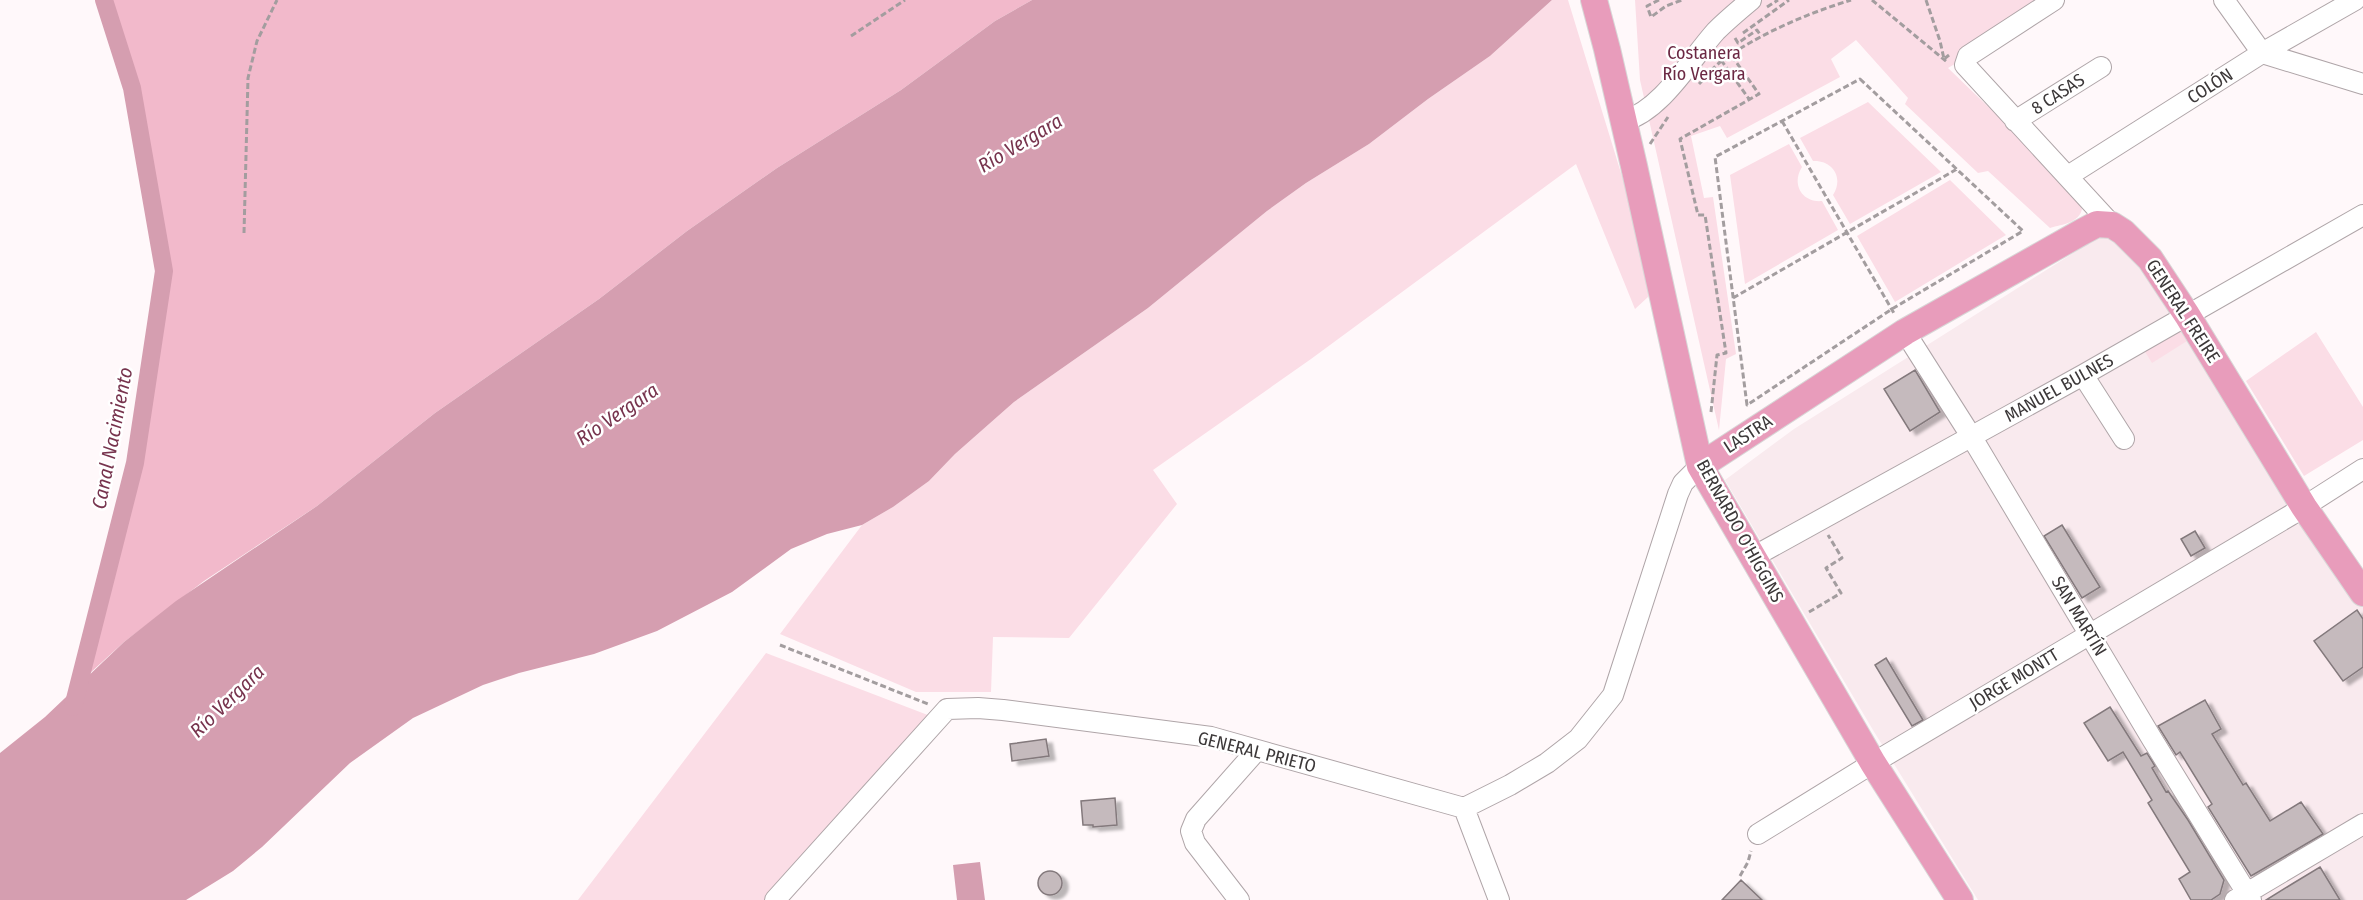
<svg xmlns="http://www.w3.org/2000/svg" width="2363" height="900" viewBox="0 0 2363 900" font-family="'Fira Sans Condensed',sans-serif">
  <defs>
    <filter id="shadow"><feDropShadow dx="6" dy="4" stdDeviation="1.5" flood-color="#0004"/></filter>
  </defs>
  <rect width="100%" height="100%" fill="#fff8fa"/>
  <path fill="#f9eaee" d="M2103,237H2111L2128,243L2307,526L2363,607V900H1978L1873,730L1725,480L1794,429L2094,240Z"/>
  <path fill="#fbdde6" d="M1552,0H1568L1651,271L1648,297L1635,309L1576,164L1311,359L1153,470L1177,504L1069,638L993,637L991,692H916L780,634L862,525L893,507L929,481L955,454L1014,402L1148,308L1267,211L1306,183L1369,144L1428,99L1490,56Z
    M1635,0H2049L2033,17L1948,68L2002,120L2077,200L2082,209C2079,223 2063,224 2050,228L1988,171L1978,173L1905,104L1908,98L1856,40L1831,59L1840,77L1727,138L1720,126L1691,136L1704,198L1713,197L1736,354L1726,359L1719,430L1640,80Z
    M1868,102L1941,172L1850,224L1833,195C1844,178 1833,160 1813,161L1800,138Z
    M1789,144L1802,167C1791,184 1802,203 1822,201L1838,230L1745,284L1730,175Z
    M1950,180L2006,235L1895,302L1857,236Z
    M2179,329L2187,341L2152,363L2144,350Z
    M2316,332L2363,407V440L2304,476L2246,381Z
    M766,653L946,722L783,900H578Z"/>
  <path fill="#f2b9cb" d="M104,0H1032L995,21L901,90L777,168L687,231L599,299L435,413L317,506L204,581L124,642L78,684L135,463L164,271L132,88Z"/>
  <path fill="#d59eb0" d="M1032,0H1552L1490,56L1428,99L1369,144L1306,183L1267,211L1148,308L1014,402L955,454L929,481L893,507L862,525L827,534L791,549L732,592L657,631L594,654L519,673L483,685L413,718L350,763L262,847L233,871L186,900H0V753L45,717L124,642L176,601L317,506L435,413L599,299L687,231L777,168L901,90L995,21Z
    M980,862L985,900H957L953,865Z"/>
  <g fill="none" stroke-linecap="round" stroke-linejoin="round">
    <path stroke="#d59eb0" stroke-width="18" d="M73,707L135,463L164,271L132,88L104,0"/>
  </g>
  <path fill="#c5babd" stroke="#83797c" stroke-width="1.5" filter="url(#shadow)" d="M1915,370L1940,412L1910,431L1884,389Z
    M2062,525L2100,587L2082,598L2044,536Z
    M2195,531L2205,548L2191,556L2181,539Z
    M2357,610L2363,619V667L2343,681L2314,641Z
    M1886,658L1923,720L1912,726L1875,665Z
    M2205,700L2221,729L2212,734L2243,785L2246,783L2270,821L2301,802L2323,834L2251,876L2208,807L2212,804L2180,752L2176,755L2158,726Z
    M2110,707L2141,756L2147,753L2155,766L2152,768L2166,792L2168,791L2188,820L2224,880L2220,894L2211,900H2191L2179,879L2190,872L2148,803L2152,800L2123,752L2108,761L2084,723Z
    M1046,739L1049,756L1012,761L1010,744Z
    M1115,798L1117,825L1093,827V825H1083L1081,801Z
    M2320,867L2340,900H2266L2292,884Z
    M1038 883a12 12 0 1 1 24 0a12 12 0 1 1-24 0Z
    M1741,880L1762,900H1722Z"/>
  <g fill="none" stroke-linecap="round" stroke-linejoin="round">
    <defs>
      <path id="minor" d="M2054,0L1968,56L1965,65L2112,225
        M2224,0L2262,53L2363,84
        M1624,121C1662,110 1690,60 1716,31C1727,20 1739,10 1751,0
        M2015,121L2101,67
        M2068,176L2262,53L2355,0
        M1905,332L1971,436L2152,739L2251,900
        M2083,375L2124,439
        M1753,557L2083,375L2363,215
        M1464,808L1510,785L1547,763L1578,739L1613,695L1678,494L1683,483L1700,466
        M1464,808L1499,900
        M1758,834L1873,763L2291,515L2363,469
        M775,900L947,709L978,708L1003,710L1211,737L1464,808
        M1239,900L1195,843L1191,831L1196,819L1257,750
        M2235,900L2363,824"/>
      <path id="major" d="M1594,0L1607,49L1634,166L1700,466L1873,763L1960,900
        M1700,466L1905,332L2082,232L2097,224L2112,225L2123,232L2150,259L2187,315L2304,507L2363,593"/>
    </defs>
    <use href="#minor" stroke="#afa5a8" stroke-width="22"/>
    <use href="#major" stroke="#d8d7d7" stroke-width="28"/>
    <path stroke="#a39d9f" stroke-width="3" stroke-dasharray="6 3" stroke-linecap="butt" d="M1659,0L1647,6L1651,17L1666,6L1682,0
      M1872,0L1947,62
      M1926,0L1940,41L1944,59L1949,55
      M1767,7L1778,0
      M1743,33L1789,0
      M851,36L905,0
      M1735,38L1738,43L1757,30L1761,36
      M1721,60L1749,99
      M1860,79L2023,231L1892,309L1747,405L1715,157Z
      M1699,84C1707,76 1714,66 1723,60C1761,33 1806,14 1851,0
      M1782,121L1895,315
      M1650,144L1668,117
      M244,233L248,78L257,41L277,0
      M1733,298L1957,169
      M1711,412L1717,355L1726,353L1705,215H1698L1680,139L1759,94L1726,48
      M1809,612L1841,593L1826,568L1842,558L1828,535
      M780,645L928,704
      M1740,876L1748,862L1751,851"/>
    <use href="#minor" stroke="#fff" stroke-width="20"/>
    <use href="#major" stroke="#e89cbb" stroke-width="26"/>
  </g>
  <g text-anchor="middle" stroke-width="5" stroke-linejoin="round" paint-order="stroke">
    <g font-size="18" fill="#6b2843" stroke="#fff">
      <text x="1704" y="59">Costanera<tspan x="1704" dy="21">Río Vergara</tspan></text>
    </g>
    <g font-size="18" fill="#3c3839" stroke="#fff">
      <text transform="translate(2210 86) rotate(-32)" y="6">COLÓN</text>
      <text transform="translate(2058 94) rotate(-33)" y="6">8 CASAS</text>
      <text transform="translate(2183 311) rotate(57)" y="6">GENERAL FREIRE</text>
      <text transform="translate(2059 388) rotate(-29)" y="6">MANUEL BULNES</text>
      <text transform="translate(1748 434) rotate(-33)" y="6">LASTRA</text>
      <text transform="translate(1740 531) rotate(61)" y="6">BERNARDO O'HIGGINS</text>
      <text transform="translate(2079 616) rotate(59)" y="6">SAN MARTÍN</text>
      <text transform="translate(2014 679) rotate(-31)" y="6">JORGE MONTT</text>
      <text transform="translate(1257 752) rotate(14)" y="6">GENERAL PRIETO</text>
    </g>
    <g font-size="20" font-style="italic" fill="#77344e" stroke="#fff">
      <text transform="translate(1020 143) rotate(-31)" y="7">Río Vergara</text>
      <text transform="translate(617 414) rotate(-34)" y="7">Río Vergara</text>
      <text transform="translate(112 438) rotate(-79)" y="7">Canal Nacimiento</text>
      <text transform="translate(227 701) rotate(-44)" y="7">Río Vergara</text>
    </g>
  </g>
</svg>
